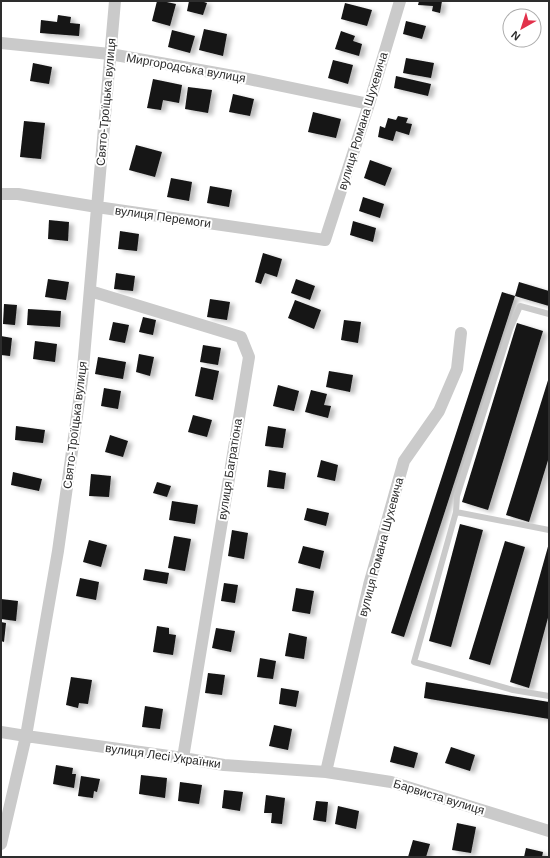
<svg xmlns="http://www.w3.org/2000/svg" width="550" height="858" viewBox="0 0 550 858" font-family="Arial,sans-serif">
  <defs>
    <filter id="shadow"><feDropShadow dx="4.5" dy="2.5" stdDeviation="2" flood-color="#0004"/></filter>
  </defs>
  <rect width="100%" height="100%" fill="#fff"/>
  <path fill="#141414" filter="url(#shadow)" d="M157,1H162L176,4L170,26L152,21Z
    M189,1H201L207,3L203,15L187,11Z
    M419,1H442L440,13L432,11L433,6L418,5Z
    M345,3L372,10L367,26L341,19Z
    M58,15L71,17L70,23L80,24L79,36L40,33L41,20L57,22Z
    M406,21L426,26L422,39L403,34Z
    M204,29L227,34L223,56L199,50Z
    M172,30L195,36L190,53L168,47Z
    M341,31L355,36L353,41L362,44L359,56L335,49Z
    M406,58L434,63L431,78L403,73Z
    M333,60L353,65L348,84L328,78Z
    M33,63L52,67L49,84L30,81Z
    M396,76L431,84L428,96L394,88Z
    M153,79L182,85L179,103L163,100L161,110L147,108Z
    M188,87L212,90L208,113L185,109Z
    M233,94L254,99L250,116L229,112Z
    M313,112L341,119L336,138L308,132Z
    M398,116L408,118L406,123L412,124L409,135L396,131L393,141L378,137L380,126L385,128L388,118L396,120Z
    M24,121L45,123L41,159L20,157Z
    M136,145L162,152L155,177L129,170Z
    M370,160L392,168L385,186L364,178Z
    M171,178L192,182L189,201L167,197Z
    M210,186L232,190L229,207L207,203Z
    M363,197L384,204L380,218L359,211Z
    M49,220L69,222L68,241L48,239Z
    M353,221L376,228L373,242L350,235Z
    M120,231L139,234L137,251L118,249Z
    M263,253L282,259L277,277L265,273L261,284L255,282Z
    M116,273L135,276L133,291L114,289Z
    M48,279L69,282L66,300L45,297Z
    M296,279L315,286L310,300L291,293Z
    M519,282L549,291V306L515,296Z
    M502,292L515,296L404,637L391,633Z
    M210,299L230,302L227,320L207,317Z
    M295,300L321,310L314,329L288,318Z
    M4,304L17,305L15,325L3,324Z
    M28,309L61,311L60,327L27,325Z
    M143,317L156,320L153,335L139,332Z
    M344,320L361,322L358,343L341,340Z
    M113,322L129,325L125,343L109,340Z
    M517,323L543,331L488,510L462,502Z
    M1,336L12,338L10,356L1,355Z
    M35,341L57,344L55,362L33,359Z
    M203,345L221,348L218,365L200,362Z
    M139,354L154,357L150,376L136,372Z
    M98,357L126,362L123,379L95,374Z
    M201,367L219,371L213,400L195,396Z
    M329,371L353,375L350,392L326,387Z
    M549,377V457L529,522L506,515Z
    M278,385L299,391L294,411L273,406Z
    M104,388L121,391L118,409L101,406Z
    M311,390L327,394L324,405L331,406L328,418L305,412Z
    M193,415L212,420L207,437L188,432Z
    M16,426L45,430L43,443L15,440Z
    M268,426L286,429L283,448L265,446Z
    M110,435L128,441L123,457L105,452Z
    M321,460L338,465L335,481L317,477Z
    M269,470L286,473L284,489L267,487Z
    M13,472L42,479L39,491L11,485Z
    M91,474L111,476L109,497L89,496Z
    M157,482L171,486L167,497L153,493Z
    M172,501L198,505L195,524L169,520Z
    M307,508L329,513L326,526L304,520Z
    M460,524L483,530L451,647L429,641Z
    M232,530L248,533L244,559L228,556Z
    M174,536L191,539L185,571L168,568Z
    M89,540L107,545L101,567L83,562Z
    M505,541L525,547L490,665L469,659Z
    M549,543V614L529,688L510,682Z
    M303,546L324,551L320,569L298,563Z
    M145,569L169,573L167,584L143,580Z
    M80,578L99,582L96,600L76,596Z
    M224,583L238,585L235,603L221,601Z
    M296,588L314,591L310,614L292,611Z
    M1,599L18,601L16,621L1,619Z
    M1,622L6,623L4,642L1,641Z
    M157,626L169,628V634L176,635L173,655L153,652Z
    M216,628L235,631L231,652L212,648Z
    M289,633L307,637L304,659L285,656Z
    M260,658L276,661L273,679L257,677Z
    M208,673L225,675L222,695L205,693Z
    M71,677L92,680L88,704L79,703L78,708L66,705Z
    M426,682L549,702V719L424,698Z
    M281,688L299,691L296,707L279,704Z
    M145,706L163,709L160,729L142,727Z
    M274,725L292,729L288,750L269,746Z
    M394,746L418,753L414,768L390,762Z
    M451,747L475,755L470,771L445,763Z
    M56,765L73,768L72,774H76L74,788L53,784Z
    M141,775L167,778L165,798L139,794Z
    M81,776L100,779L97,792L94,791L93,798L78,796Z
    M180,782L202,785L199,804L178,801Z
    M224,790L243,792L240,811L222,808Z
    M266,795L285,798L282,824L271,823L272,813H264Z
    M316,801L328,802L326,822L313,820Z
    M338,806L359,811L356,829L335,824Z
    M457,823L476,827L471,853L452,850Z
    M413,840L430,844L426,857H408Z
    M526,848L543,852L542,857H524Z"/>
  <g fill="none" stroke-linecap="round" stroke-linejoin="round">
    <path stroke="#cacaca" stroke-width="6" d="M549,314L520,306L510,329L457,496L456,512L414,662L513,690L549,696
      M456,512L549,530"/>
    <path stroke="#cacaca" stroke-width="12" d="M1,43L110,54L239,77L369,104
      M1,194H18L97,207L325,240L369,104L400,1
      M90,291L241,337L249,357L183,758
      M1,732L26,736L183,758L224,765L326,772L391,782L549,831
      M326,772L369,585L404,461L439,411L457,369L461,333
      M1,844L26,736L58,551L82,380L115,1"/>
  </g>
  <g text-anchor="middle" stroke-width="4" stroke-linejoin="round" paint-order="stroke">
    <g font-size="12" fill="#2d2d2d" stroke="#fff">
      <text transform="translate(186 68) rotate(10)" y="4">Миргородська вулиця</text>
      <text transform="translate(106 102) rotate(-85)" y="4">Свято-Троїцька вулиця</text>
      <text transform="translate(363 121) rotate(-73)" y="4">вулиця Романа Шухевича</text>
      <text transform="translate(163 217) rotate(8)" y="4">вулиця Перемоги</text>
      <text transform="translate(75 425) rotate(-83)" y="4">Свято-Троїцька вулиця</text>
      <text transform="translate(230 469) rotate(-81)" y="4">вулиця Багратіона</text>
      <text transform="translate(381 547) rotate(-75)" y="4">вулиця Романа Шухевича</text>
      <text transform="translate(163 756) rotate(8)" y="4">вулиця Лесі Українки</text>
      <text transform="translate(439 797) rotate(17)" y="4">Барвиста вулиця</text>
    </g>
  </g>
  <rect width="550" height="858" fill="none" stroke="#2d2d2d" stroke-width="4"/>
  <g transform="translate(522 28) rotate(219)"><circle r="19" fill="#ffffff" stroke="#ababab"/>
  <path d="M0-3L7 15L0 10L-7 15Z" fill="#e2314b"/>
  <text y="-6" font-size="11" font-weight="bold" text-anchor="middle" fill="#2d2d2d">N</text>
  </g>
</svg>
